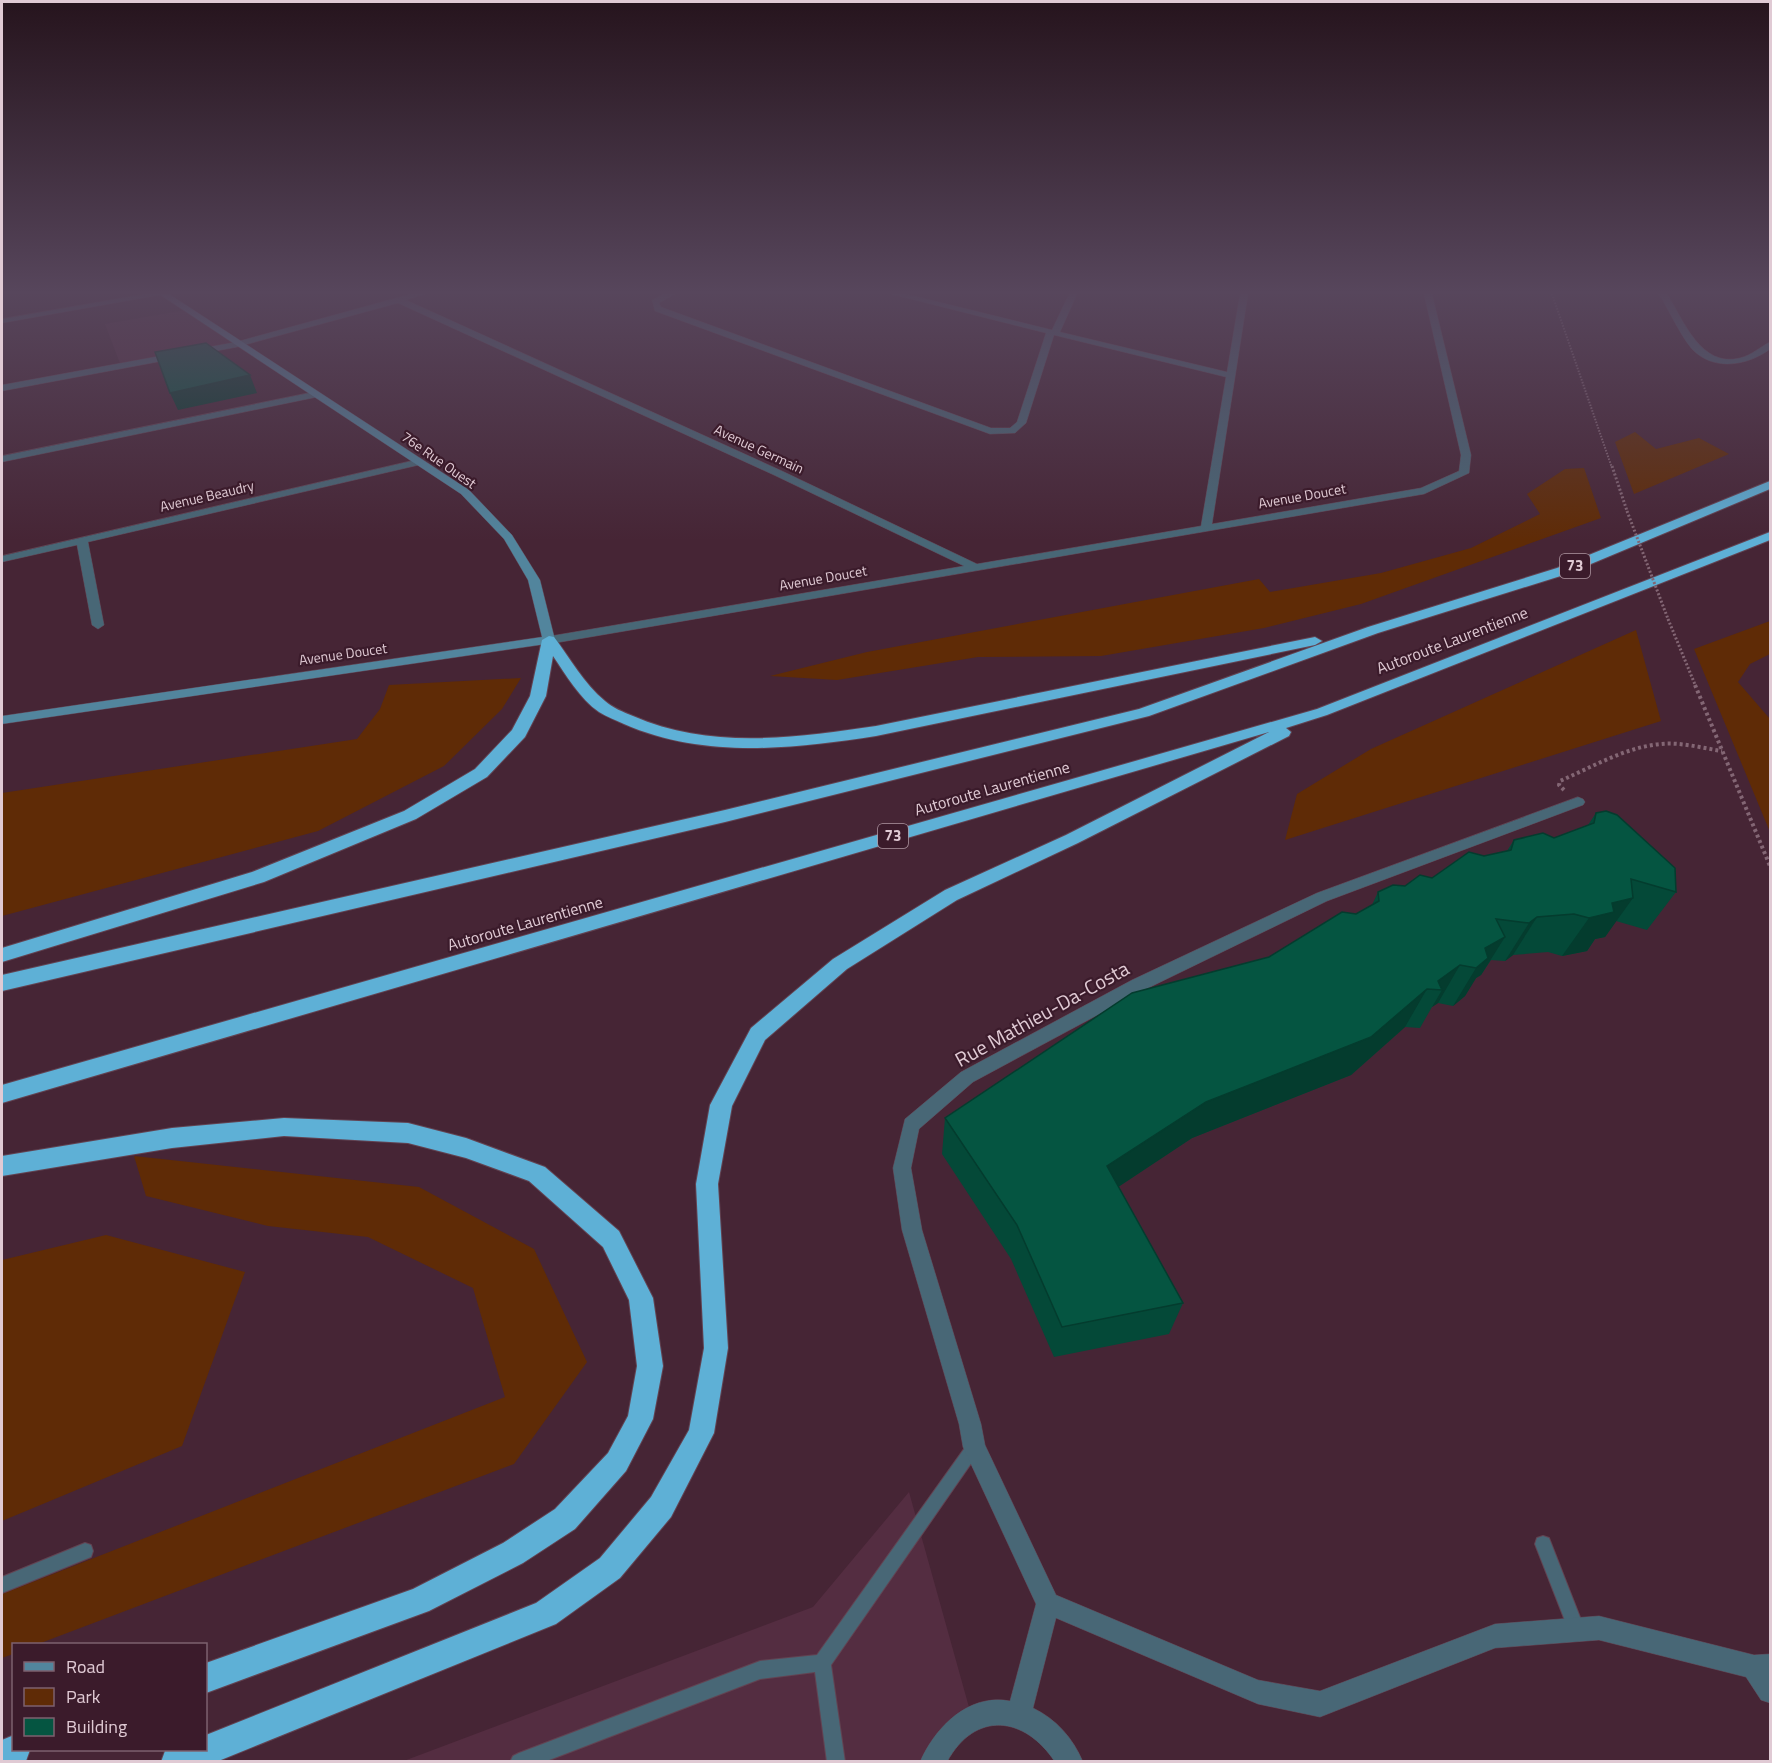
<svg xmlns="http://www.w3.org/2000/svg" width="1772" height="1763" viewBox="0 0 1772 1763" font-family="'Titillium Web',sans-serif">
  <rect width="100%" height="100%" fill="#462535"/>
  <path fill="#542d41" d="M186,310L237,344L121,366L105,324Z
    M909,1492L972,1718L933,1761L401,1762L813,1607Z"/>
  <path fill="#5f2b06" d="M1635,432L1656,449L1699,438L1729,454L1634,494L1615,442Z
    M1584,468L1601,518L1361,604L1264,628L1101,656L978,657L837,680L770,676L867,652L1259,579L1270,592L1381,573L1471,548L1540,514L1527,494L1565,469Z
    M1770,621V654L1750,664L1738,682L1770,719V832L1694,649Z
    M1636,630L1661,721L1285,840L1297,794L1371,749Z
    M521,678L502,709L444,766L318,831L2,916V793L357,739L380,709L389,685Z
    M134,1156L419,1187L534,1249L587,1362L514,1464L38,1644H14L13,1654L2,1658V1594L505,1397L473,1288L368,1237L268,1226L146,1196Z
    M106,1235L245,1272L182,1446L2,1521V1260Z"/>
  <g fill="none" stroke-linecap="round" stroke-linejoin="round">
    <defs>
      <path id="lane" d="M974,1439L979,1442L982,1447L979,1452L831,1665L845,1762H827L815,1672L760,1679L544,1762H510L513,1756L519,1753L760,1661L817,1655L969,1442Z
        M1543,1536L1549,1538L1585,1630L1583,1636L1577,1638L1571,1636L1535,1544L1537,1538Z
        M85,1543L91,1545L93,1551L91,1557L2,1593V1577Z"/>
      <path id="street" d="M145,294H165L2,323V319Z
        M411,294H425L406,300L782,471L977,564L1201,526L1226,377L1054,335L1026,423L1015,433L990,434L655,311L652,300L664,294H675L659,303L661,307L991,428H1010L1017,422L1046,333L891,294H906L1052,330L1069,294H1077L1060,332L1227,372L1240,294H1248L1212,524L1421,488L1459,471L1461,455L1424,294H1432L1471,455L1469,473L1424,494L549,644L543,640L545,637L964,566L774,475L398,303L237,347L2,391V385L236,342Z
        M1659,294H1667C1684,321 1701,368 1740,358C1752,355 1760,347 1770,342V349C1749,365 1715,372 1693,350C1681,337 1669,310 1659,294Z
        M314,392L319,395L317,397L2,462V456Z
        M420,459L423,460V464L88,542L104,625L98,629L92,625L77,545L2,562V556Z
        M1578,797L1583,799L1585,802L1583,805L1327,901L1144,990L973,1082L919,1129L911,1168L922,1230L981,1424L985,1445L1056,1595L1258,1680L1320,1691L1495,1624L1599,1616L1754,1655L1770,1654V1703L1761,1700L1746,1677L1599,1640L1495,1648L1320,1717L1258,1704L1056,1618L1033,1708C1056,1719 1073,1738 1083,1762H1055C1025,1716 975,1710 947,1762H920C935,1727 969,1693 1010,1701L1036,1604L963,1447L959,1424L902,1230L893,1168L905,1119L961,1072L1132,980L1317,893Z"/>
      <path id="secondary" d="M159,294H169L469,490L512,535L540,580L555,640L553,643L2,724V716L542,637L528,580L504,539L461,494Z"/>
      <path id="highway" d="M1770,481V489L1567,574L1378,633L1149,716L725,822L2,991V975L725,810L1139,709L1368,627L1557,568Z
        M1770,532V540L1327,715L1286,728L1291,732L1289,736L1078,843L957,900L847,969L765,1040L732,1106L718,1184L728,1348L714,1433L671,1517L620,1578L556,1624L216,1762H161L165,1751L206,1750V1735L536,1603L600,1558L651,1497L689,1430L704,1348L696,1184L710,1105L751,1028L833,959L945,890L1066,835L1269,732L2,1103V1085L1317,709Z
        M549,636L554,637C570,658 584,684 605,701C613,708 623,712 633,716C710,750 795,738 876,726L1315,637L1322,641L1315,645L876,736C792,749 704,759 624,724C616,720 607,717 599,712C580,699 566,675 553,656L546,696L525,737L487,777L416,819L264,882L2,962V948L252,872L404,811L475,769L512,730L530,696L542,640Z
        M284,1118L408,1123L466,1138L545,1167L619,1231L653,1298L663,1366L653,1419L626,1471L575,1529L523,1563L429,1611L206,1693V1663L413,1589L503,1543L555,1509L608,1453L628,1416L637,1366L629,1300L603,1247L529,1181L466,1158L408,1143L284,1136L172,1148L2,1176V1156L172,1128Z
        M14,1735V1750H30L26,1761L2,1762V1740Z"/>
    </defs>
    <use href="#lane" stroke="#624352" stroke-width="2"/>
    <use href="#street" stroke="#624352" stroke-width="1"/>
    <use href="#secondary" stroke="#624352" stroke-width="1"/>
    <use href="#highway" stroke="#624352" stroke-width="2"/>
    <path stroke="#836674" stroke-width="2" stroke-dasharray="1.5 1.5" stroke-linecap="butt" d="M1552,294L1612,468"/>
    <path stroke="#836674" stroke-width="3" stroke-dasharray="2 2" stroke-linecap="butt" d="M1612,466L1627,511
      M1668,619L1696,687"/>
    <path stroke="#836674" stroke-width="4" stroke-dasharray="3 3" stroke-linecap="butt" d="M1695,685L1770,866
      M1564,790L1559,785L1560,781C1592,767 1626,747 1661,744C1681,742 1702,748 1722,751"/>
    <use href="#lane" fill="#486776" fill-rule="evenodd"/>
    <use href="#street" fill="#486776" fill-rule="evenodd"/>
    <use href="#secondary" fill="#52859d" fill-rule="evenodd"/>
    <use href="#highway" fill="#5eb0d6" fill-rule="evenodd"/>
    <path stroke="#836674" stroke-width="3" stroke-dasharray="2 2" stroke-linecap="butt" d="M1627,511L1668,619"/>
  </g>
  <path fill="#044938" d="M1596,813L1676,892L1647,930L1616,921L1605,937L1595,939L1587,951L1562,956L1548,952L1513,955L1505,961L1491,960L1481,975L1476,978L1465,996L1453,1006L1438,1003L1432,1007L1420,1028L1405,1027L1351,1075L1192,1138L1118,1187L1183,1303L1169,1334L1054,1357L1011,1259L942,1154L945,1118L1269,957L1356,914L1372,905L1378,892L1405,886L1432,878L1484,856L1507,851L1514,840L1554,838L1588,825Z"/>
  <path fill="#043c2e" d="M250,375L257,393L178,410L170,393Z
    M1633,898L1605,937L1595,939L1587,951L1562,956L1589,918L1612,903Z
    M1537,917L1513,955L1505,961L1529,923Z
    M1505,937L1481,975L1476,978L1465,996L1453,1006L1476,968L1485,948Z
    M1460,965L1438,1003L1432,1007L1442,990L1438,981Z
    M1427,989L1405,1027L1351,1075L1192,1138L1097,1201L1107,1166L1206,1102Z"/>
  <path fill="#055541" stroke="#043c2e" stroke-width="1.5" d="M206,343L250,375L170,393L155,352Z
    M1606,811L1617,815L1675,868L1676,892L1631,879L1633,898L1612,903L1614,912L1589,918L1574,914L1537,917L1529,923L1496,919L1505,937L1485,948L1488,958L1476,968L1460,965L1438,981L1442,990L1427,989L1371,1037L1206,1102L1107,1166L1183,1303L1062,1327L1017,1225L945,1118L1132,993L1269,957L1342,912L1356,914L1379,901L1378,892L1393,885L1405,886L1420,875L1432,878L1469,852L1484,856L1511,850L1514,840L1543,833L1554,838L1594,823L1596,813Z"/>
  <linearGradient id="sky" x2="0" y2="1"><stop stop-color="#26141d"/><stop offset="0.54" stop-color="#57465c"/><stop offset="1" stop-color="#57465c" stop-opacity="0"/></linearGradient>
  <rect width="1772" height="541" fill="url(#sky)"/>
  <g text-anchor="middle" stroke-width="4.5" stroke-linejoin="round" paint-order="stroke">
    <g font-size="14" fill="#e0cad4" stroke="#3b1b2b">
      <text transform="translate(759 449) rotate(25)" y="5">Avenue Germain</text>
      <text transform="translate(439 460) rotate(35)" y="5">76e Rue Ouest</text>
      <text transform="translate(207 496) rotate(-13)" y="5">Avenue Beaudry</text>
      <text transform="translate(1302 496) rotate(-10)" y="5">Avenue Doucet</text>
      <text transform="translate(823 578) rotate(-10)" y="5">Avenue Doucet</text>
      <text transform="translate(343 654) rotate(-8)" y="5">Avenue Doucet</text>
    </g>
    <g fill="#3b1b2b" stroke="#ae96a1" stroke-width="1.5">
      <rect x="1560" y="554" width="30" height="24" rx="4.5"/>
      <rect x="878" y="824" width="30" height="24" rx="4.5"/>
    </g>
    <g font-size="15" font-weight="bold" fill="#e0cad4">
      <text x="1575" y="571">73</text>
      <text x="893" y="841">73</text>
    </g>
    <g font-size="16" fill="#e0cad4" stroke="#3b1b2b">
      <text transform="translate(1452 640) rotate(-21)" y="6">Autoroute Laurentienne</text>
      <text transform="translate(992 788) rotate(-16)" y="6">Autoroute Laurentienne</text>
      <text transform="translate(525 923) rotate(-16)" y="6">Autoroute Laurentienne</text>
    </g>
    <g font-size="20" fill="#e0cad4" stroke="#3b1b2b">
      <text transform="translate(1042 1014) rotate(-29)" y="7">Rue Mathieu-Da-Costa</text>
    </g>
  </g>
  <rect width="1772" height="1763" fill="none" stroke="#e0cad4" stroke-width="6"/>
  <rect x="12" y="1643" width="195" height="108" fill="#3b1b2b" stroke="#7d616f" stroke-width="1.5"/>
  <rect x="24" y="1662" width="30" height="9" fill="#52859d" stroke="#7d616f" stroke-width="1.5"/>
  <text x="66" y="1673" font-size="18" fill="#e0cad4">Road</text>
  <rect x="24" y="1688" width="30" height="18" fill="#5f2b06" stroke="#7d616f" stroke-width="1.5"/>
  <text x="66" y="1703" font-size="18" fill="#e0cad4">Park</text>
  <rect x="24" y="1718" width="30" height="18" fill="#055541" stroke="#7d616f" stroke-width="1.5"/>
  <text x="66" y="1733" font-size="18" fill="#e0cad4">Building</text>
</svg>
